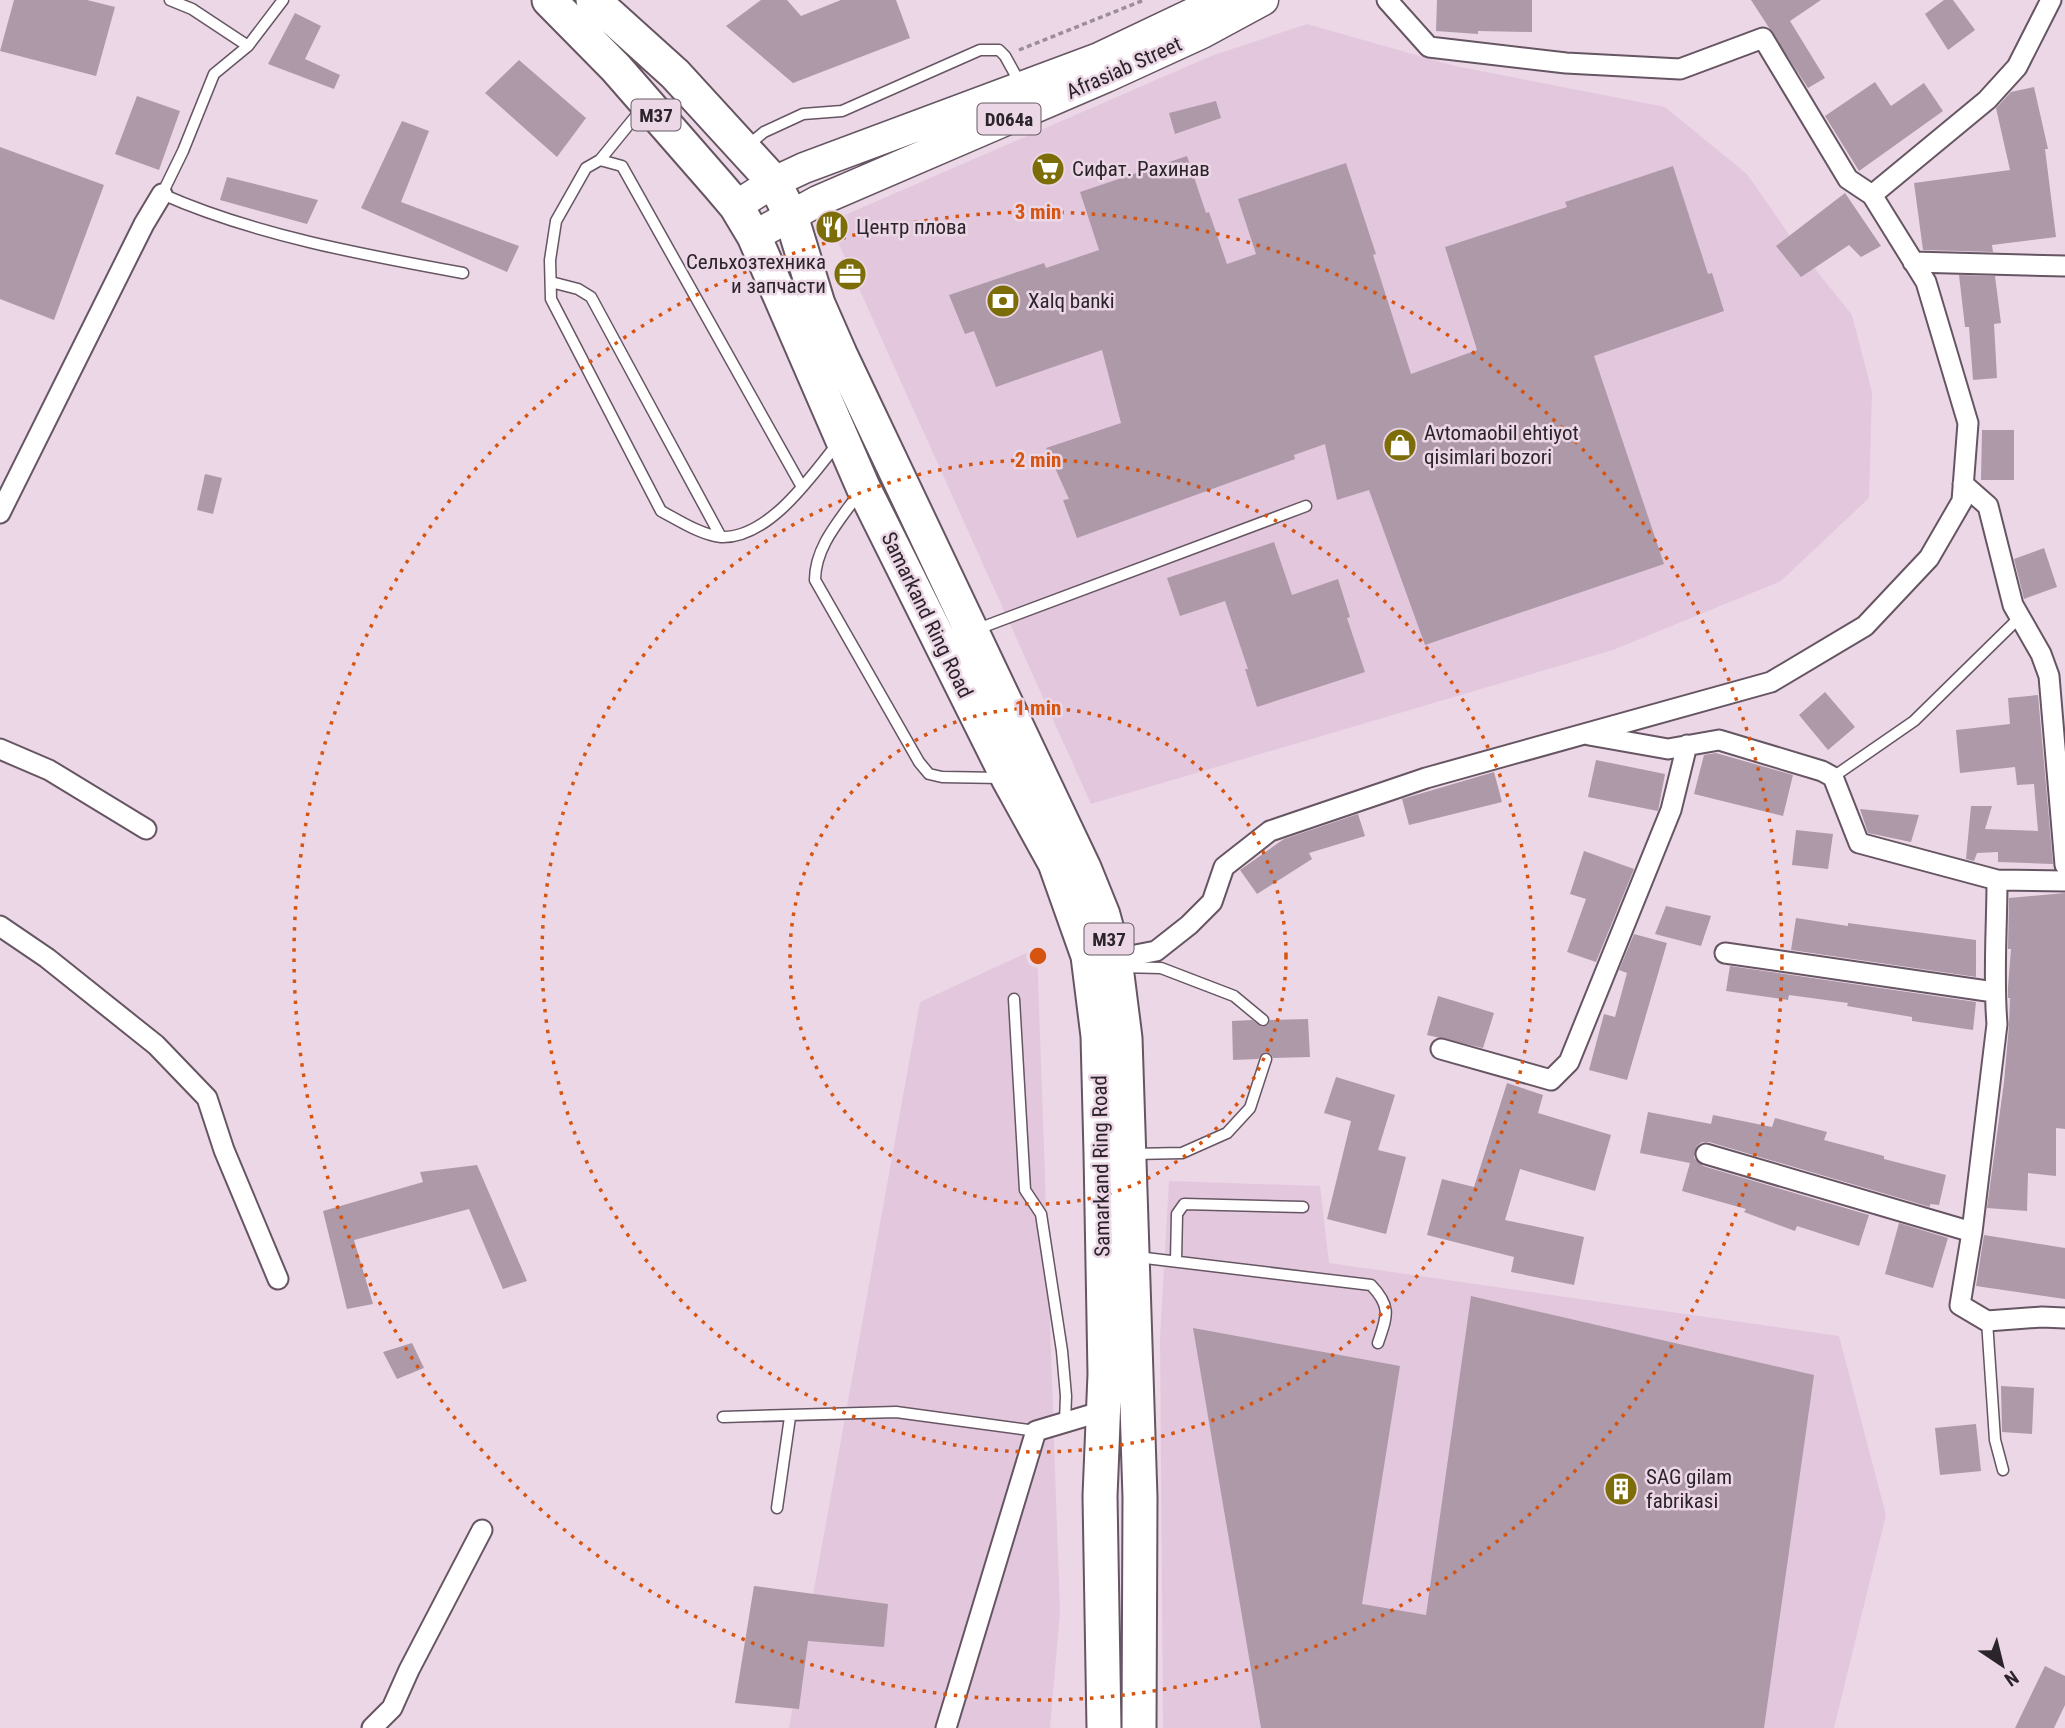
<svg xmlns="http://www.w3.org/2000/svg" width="2065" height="1728" viewBox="0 0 2065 1728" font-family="'Roboto Condensed',sans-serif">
  <rect width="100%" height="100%" fill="#ecd7e7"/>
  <path fill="#e3c8dd" d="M1307,24L1455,66L1665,107L1747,174L1799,249L1852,315L1872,392L1869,498L1781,581L1613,650L1091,804L829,222L1211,56Z
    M1037,948L1060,1612L1050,1728H789L920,1002Z
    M1169,1181L1320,1186L1329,1263L1839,1336L1886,1515L1834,1728H1163L1160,1338Z"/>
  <path fill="#ad99a8" d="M14,0H87L115,7L96,76L0,51Z
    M761,0H787L801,16L841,0H896L910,38L793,83L726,26Z
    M1437,0H1532V32L1478,31V34L1436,31Z
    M1751,0H1821L1790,21L1825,78L1808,88Z
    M1944,0H1953L1975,30L1948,50L1925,14Z
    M295,13L321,26L305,59L340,75L334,89L268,64Z
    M519,60L586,118L557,157L485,93Z
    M1875,82L1891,106L1924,83L1943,111L1859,171L1825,116Z
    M2034,87L2048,149H2045L2056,237L1992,245L1993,252L1923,250L1914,183L2010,170L1996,108L2011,92Z
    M137,96L180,111L159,170L115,154Z
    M1216,101L1221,118L1175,134L1169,113Z
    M402,121L429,131L401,202L519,246L507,272L361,208Z
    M0,147L104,185L54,320L0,299Z
    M1187,156L1206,213L1209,212L1227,264L1256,254L1238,199L1346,163L1376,254L1373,255L1411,374L1477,350L1445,247L1567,207L1565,202L1673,166L1708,274L1712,273L1724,311L1594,356L1664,564L1425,645L1369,490L1337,500L1325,444L1294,455L1295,459L1077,538L1063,500L1069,499L1046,448L1121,423L1102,350L996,387L974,331L965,334L949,295L1044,263L1046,268L1099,250L1080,192Z
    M227,177L318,200L307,224L220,200Z
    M1845,193L1881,246L1861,257L1849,245L1801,277L1776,246Z
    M1959,275L1995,276L2001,323L1994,324L1997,378L1973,380L1969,327H1965Z
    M1982,430H2014V480H1981Z
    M205,474L222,478L213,514L197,510Z
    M1274,542L1292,595L1338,579L1350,617L1347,618L1365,672L1257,707L1245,669H1248L1225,601L1180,616L1167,578Z
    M2044,548L2057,587L2024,599L2014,559Z
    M1825,692L1855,727L1828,750L1799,715Z
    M2038,695L2053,864L1998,862V852L1977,853L1974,861L1966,859L1971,806H1992L1985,829L2038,831L2034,784L2017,785L2015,767L1960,773L1956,730L2010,724L2008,698Z
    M1716,753L1793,775L1783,816L1694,794L1704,755Z
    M1596,760L1665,774L1658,811L1588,797Z
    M1494,772L1502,802L1409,825L1402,799Z
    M1860,809L1919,815L1911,842L1868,833Z
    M1358,814L1365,836L1309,853L1312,859L1257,894L1240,870L1284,839Z
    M1796,830L1833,834L1828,869L1792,865Z
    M1584,851L1634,869L1596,962L1567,952L1586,899L1570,894Z
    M2065,893V1129L2056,1128V1176L2028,1173L2027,1211L1987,1208L2004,1082L2009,1025L2010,998H2008V987L2011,949H2008L2009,898Z
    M1666,906L1711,916L1701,946L1655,934Z
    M1796,918L1848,926V923L1976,940V977L1791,950Z
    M1634,934L1667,943L1627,1080L1589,1070L1604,1014L1615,1017L1627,973L1619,970Z
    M1730,966L1976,1002L1973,1030L1912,1021V1017L1847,1006L1848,1003L1789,995L1788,1000L1726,991Z
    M1438,996L1494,1013L1483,1048L1427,1035Z
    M1308,1019L1310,1057L1273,1058L1271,1054L1265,1052L1258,1059L1233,1060L1232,1021L1252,1020L1262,1027L1268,1025L1270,1020Z
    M1336,1077L1395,1095L1378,1150L1406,1157L1386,1234L1327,1219L1351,1121L1324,1113Z
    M1507,1083L1543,1095L1538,1113L1611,1135L1595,1191L1520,1169L1505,1220L1584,1237L1574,1285L1511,1272L1514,1257L1427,1235L1442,1179L1474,1187Z
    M1648,1112L1711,1124L1713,1115L1772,1127L1775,1118L1827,1132L1824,1140L1884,1156V1159L1946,1175L1939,1205L1930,1204V1207L1709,1142H1702L1697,1146L1694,1158L1703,1166L1869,1215L1859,1246L1797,1226L1795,1231L1744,1212L1746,1209L1682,1191L1690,1163L1640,1153Z
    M477,1165L527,1281L503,1289L469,1209L354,1240L373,1304L347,1309L323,1211L423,1182L420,1172Z
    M1899,1223L1948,1238L1933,1288L1885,1274Z
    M1984,1235L2065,1248V1299L1976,1286Z
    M1471,1296L1814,1375L1764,1728H1261L1193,1328L1400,1366L1362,1604L1426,1615Z
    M412,1343L424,1368L397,1379L383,1352Z
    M2001,1386L2034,1388L2032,1434L2002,1432Z
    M1976,1424L1981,1471L1940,1475L1935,1428Z
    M754,1586L888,1604L884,1647L808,1641L799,1709L735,1703Z
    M2045,1666L2065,1676V1705L2054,1728H2015Z"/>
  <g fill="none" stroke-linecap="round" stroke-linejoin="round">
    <defs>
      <path id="lane" d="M170,0L192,9L248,46
        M283,0L248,46L214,74L183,151L162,194C254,235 364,255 463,273
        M747,146L764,132L803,114L842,111L980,50H999L1005,56L1020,83
        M600,160L644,106
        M551,282L578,289L591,297L721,537
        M802,487L622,166L600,160L586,168L556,221L550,260L551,299L661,511C678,520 701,535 721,537C768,539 811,477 837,444
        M859,493C841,519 815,546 815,580L919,762L929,774L942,777L1002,778
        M975,630L1306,506
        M1833,777L1914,721L2020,617
        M1120,967L1161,968L1234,996L1263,1020
        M1014,999L1025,1190L1041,1214L1062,1351L1066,1396L1065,1422
        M1133,1154L1182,1153L1227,1133L1250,1108L1266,1059
        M1137,1257L1371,1285C1392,1307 1387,1316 1378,1343
        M1176,1261L1177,1214L1184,1204L1303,1207
        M1987,1321L1995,1440L2003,1470
        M723,1417L896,1412L1036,1431
        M777,1508L790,1417"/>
      <path id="street" d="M1872,195L1987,100L2017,67L2051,0
        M1913,262L2065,266
        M1963,484L1988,506L2013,605L2041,654L2049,676L2065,865
        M0,513L144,224L162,194
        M1589,735L1668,749L1719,740L1822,771L1833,777L1859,843L1997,880C1997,928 1993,977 1997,1024L1972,1232L1960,1305L1987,1321L2042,1317L2065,1318
        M0,749L49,770L146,829
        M1997,880L2065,881
        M0,926L47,958L156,1045L207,1098L224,1150L278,1279
        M1725,953L1994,992
        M1115,959L1156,951L1189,925L1212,902L1224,867L1270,831L1426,778L1771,682L1865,626L1929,558L1962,501L1968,423L1926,282L1872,195L1848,179L1763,38L1680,69L1566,63L1429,47L1387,0
        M1441,1049L1551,1080L1569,1062L1671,810L1687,745
        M1706,1154L1972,1232
        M372,1728L392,1708L409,1670L482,1530
        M946,1728L1036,1431L1103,1411"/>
      <path id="primary" d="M736,206L774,182L804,168L1099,58L1221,0
        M754,236L818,201L1106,77L1202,33L1263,0"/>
      <path id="highway" d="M549,0L616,68L719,186L736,206L754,236L863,487L1008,778L1055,863L1088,956L1098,1036L1101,1153L1105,1374L1100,1496L1104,1728
        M593,0L675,74L774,182L791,216L818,304L840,354L1084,868L1103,915L1115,959L1125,1038L1140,1497L1139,1728"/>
    </defs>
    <use href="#lane" stroke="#665562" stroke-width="13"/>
    <use href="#street" stroke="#665562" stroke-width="23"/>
    <use href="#primary" stroke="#665562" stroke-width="33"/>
    <use href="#highway" stroke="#665562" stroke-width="37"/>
    <path stroke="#9c8d99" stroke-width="3.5" stroke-dasharray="5 3.5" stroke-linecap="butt" d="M1019,50L1144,0"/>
    <use href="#lane" stroke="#fff" stroke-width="10"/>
    <use href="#street" stroke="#fff" stroke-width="19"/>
    <use href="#primary" stroke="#fff" stroke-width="30"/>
    <use href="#highway" stroke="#fff" stroke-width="33"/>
  </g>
  <g fill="none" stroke="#d5540f" stroke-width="3.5" stroke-dasharray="3.5 7">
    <circle cx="1038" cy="956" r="248"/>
    <circle cx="1038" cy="956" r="496"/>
    <circle cx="1038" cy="956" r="744"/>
  </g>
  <defs>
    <symbol id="supermarket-disc" viewBox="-11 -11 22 22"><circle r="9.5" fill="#7c6d09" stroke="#ecd7e7"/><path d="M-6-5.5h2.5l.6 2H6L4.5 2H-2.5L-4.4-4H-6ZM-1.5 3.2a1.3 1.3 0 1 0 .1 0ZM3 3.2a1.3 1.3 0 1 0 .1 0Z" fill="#fff"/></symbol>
    <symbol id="restaurant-disc" viewBox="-11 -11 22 22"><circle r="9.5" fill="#7c6d09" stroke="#ecd7e7"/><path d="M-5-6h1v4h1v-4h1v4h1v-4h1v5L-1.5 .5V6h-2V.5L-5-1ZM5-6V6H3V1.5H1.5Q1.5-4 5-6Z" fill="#fff"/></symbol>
    <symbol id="office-disc" viewBox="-11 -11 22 22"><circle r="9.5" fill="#7c6d09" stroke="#ecd7e7"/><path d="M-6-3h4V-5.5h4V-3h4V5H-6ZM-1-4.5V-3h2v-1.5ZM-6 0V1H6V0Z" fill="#fff"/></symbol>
    <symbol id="bank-disc" viewBox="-11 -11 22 22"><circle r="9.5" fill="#7c6d09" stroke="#ecd7e7"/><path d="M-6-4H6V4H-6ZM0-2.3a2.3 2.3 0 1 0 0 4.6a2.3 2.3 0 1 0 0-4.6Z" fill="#fff"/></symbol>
    <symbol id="shop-disc" viewBox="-11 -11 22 22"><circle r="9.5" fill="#7c6d09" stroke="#ecd7e7"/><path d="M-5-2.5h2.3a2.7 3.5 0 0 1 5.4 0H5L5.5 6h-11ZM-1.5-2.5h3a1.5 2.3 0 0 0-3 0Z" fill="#fff"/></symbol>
    <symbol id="building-disc" viewBox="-11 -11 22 22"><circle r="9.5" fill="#7c6d09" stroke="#ecd7e7"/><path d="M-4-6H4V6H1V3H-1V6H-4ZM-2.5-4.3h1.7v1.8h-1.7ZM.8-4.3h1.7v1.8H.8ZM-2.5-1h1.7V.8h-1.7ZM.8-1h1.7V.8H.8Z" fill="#fff"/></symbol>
  </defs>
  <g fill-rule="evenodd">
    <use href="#supermarket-disc" x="1029" y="150" width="38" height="38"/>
    <use href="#restaurant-disc" x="813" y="208" width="38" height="38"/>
    <use href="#office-disc" x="831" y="255" width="38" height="38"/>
    <use href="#bank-disc" x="984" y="282" width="38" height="38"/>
    <use href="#shop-disc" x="1381" y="426" width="38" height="38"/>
    <use href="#building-disc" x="1602" y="1470" width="38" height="38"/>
  </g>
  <g text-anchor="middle" stroke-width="5" stroke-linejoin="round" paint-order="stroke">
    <g fill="#ecd7e7" stroke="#655a63" stroke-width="2">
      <rect x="631.5" y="99.5" width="49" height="31" rx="5"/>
      <rect x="977.5" y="103.5" width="63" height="31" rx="5"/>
      <rect x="1084.5" y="923.5" width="49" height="31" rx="5"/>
    </g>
    <g font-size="19" font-weight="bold" fill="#2b242a">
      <text x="656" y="122">M37</text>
      <text x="1009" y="126">D064a</text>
      <text x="1109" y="946">M37</text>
    </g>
    <g font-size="21" fill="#2b242a" stroke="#ecd7e7">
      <text transform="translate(1124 68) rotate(-24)" y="7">Afrasiab Street</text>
      <text transform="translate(927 615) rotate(64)" y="7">Samarkand Ring Road</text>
      <text transform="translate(1101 1166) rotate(-91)" y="7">Samarkand Ring Road</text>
    </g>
    <g font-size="21" fill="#2b242a" stroke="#ecd7e7" text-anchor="start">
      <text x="1072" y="176">Сифат. Рахинав</text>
      <text x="856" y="234">Центр плова</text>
      <text x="826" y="269" text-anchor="end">Сельхозтехника<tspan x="826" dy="24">и запчасти</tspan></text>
      <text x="1028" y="308">Xalq banki</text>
      <text x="1424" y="440">Avtomaobil ehtiyot<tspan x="1424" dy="24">qisimlari bozori</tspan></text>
      <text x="1646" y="1484">SAG gilam<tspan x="1646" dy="24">fabrikasi</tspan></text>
    </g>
  </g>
  <circle cx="1038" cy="956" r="10" fill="#d5540f" stroke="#ecd7e7" stroke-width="3.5"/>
  <g font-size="21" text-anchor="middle" font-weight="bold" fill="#d5540f" stroke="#ecd7e7" stroke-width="5" stroke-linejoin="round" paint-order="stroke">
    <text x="1038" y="219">3 min</text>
    <text x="1038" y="467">2 min</text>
    <text x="1038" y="715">1 min</text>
  </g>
  <g transform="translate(2002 1665) rotate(145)" stroke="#ecd7e7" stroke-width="5" paint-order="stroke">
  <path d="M0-5L12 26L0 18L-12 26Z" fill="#2b242a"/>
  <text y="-10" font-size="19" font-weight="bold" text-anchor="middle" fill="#2b242a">N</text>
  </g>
</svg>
